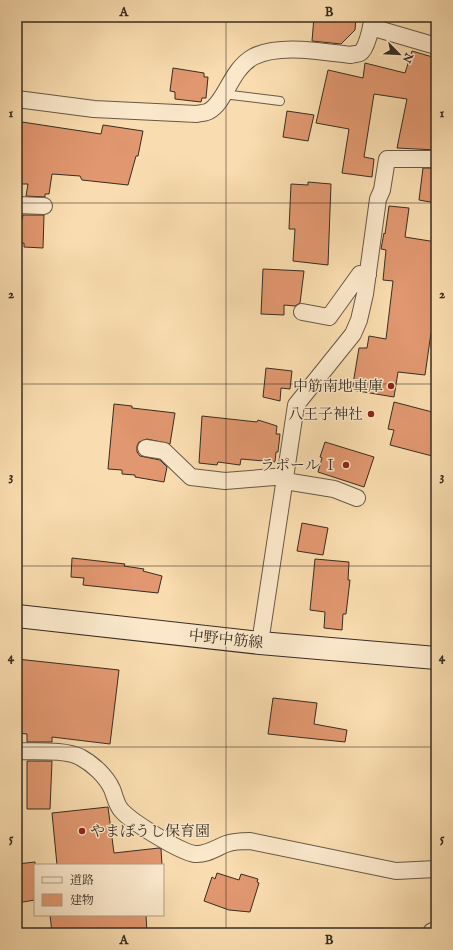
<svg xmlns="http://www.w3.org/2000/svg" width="453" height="950" viewBox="0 0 453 950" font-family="'IM FELL English','Noto Serif JP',serif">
  <rect width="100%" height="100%" fill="#f9dcaf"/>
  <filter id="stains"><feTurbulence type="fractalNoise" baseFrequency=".005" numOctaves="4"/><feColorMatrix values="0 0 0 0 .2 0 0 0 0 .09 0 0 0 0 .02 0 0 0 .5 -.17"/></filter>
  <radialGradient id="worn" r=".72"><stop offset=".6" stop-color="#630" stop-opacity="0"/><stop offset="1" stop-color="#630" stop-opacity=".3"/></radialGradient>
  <path fill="#e1976f" stroke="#372d21" d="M314,17H356L355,30L341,44L312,41Z
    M412,51L436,58V150L397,148L407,99L374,94L364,157L374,159L372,177L342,173L349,129L316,123L328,70L363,78L365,63L405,73Z
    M173,68L204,73V77H208L206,98H202L201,102L175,99V92L170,91Z
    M287,111L314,115L308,141L283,137Z
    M22,122L101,134L103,125L143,131L138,156H136L128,185L82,180L80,176L52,174L49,194H45V197L26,196L28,184H17V137Z
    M423,168H436V203L419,200Z
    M308,182L331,184L328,265L293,261L295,229H289L291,184L308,185Z
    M389,206L409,208L405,237L436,242V286L432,310L436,311V334L431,333L425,375L398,372L394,397L352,390L359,348H367L369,336L386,339L393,281L383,280L386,250L381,249L384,233L385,234Z
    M23,215H44L43,248L24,247V243L17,244V220H22Z
    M263,269L304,271L300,303L295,306L284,305V315L261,314Z
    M266,368L292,371L290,389L281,388L280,401L263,397Z
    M394,402L436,413V457L390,445L394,430L388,429Z
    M114,404L132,406V408L175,413L170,444L147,439L139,442L137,446V452L140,456L160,460L167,467L164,482L135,477V475L122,474V470L108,469Z
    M202,416L257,422L258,420L277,426L276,434H280L278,452H276L275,462L241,459L240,465L218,462L217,465L199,463Z
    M325,442L374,457L364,487L318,472L322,458L320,457Z
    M302,523L328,528L323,555L297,551Z
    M72,558L125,564L124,566L144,569L143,571L162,576L158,593L83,585L84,578L71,577Z
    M315,559L349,562L348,580H350L346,614H343L342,630L324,628L325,612L310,610Z
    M17,659L119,670L110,744L52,737V742H27V734L17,733Z
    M273,698L317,703L314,724L347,730L345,742L268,734Z
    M27,761H52L50,809H27Z
    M108,807L114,853L159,848L161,849L162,865H57L52,813Z
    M35,862V900L17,903V864Z
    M217,873L239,880L241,874L258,879L257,882L259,883L250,912L229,910L204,901L212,877L215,879Z
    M50,915H146L147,933H52Z"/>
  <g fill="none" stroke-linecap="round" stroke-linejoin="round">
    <defs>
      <path id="service" d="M223,94L280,101"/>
      <path id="minor" d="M371,27L436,46
        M17,99L94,109L197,114C200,113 206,113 209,111C226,102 230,70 253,57C279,43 323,52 351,55C353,54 358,54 360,53C367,49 372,25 372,17
        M17,205L44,206
        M302,312L329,317L360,274L368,275
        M146,448L164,451L191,477L225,481L286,476
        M285,481L334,489L357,498
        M260,643L296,405L353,334L359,320L365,294L378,199L382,190L387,159H436
        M17,751C35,752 64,749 80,757C93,764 106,776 112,789C115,796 116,805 122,811C132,822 180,852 195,854C206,855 216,848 226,844C234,841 242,841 250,841L396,871L436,869"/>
      <path id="tertiary" d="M433,933L436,932"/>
      <path id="secondary" d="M17,616L260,643L436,658"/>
    </defs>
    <use href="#service" stroke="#685944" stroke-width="10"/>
    <use href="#minor" stroke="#685944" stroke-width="18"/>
    <use href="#tertiary" stroke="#685944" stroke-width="22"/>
    <use href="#secondary" stroke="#372d21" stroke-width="24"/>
    <use href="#service" stroke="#fbe8cb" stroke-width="8"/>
    <use href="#minor" stroke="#fbe8cb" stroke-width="16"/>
    <use href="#tertiary" stroke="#fbe8cb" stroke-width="20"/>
    <use href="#secondary" stroke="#fbe8cb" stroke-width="22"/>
  </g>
  <path fill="none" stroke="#372d21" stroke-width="1" stroke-opacity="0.55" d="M226,17V933M17,203H436M17,384H436M17,566H436M17,747H436"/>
  <g fill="#8f2418" stroke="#fbe8cb" stroke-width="1.5">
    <circle cx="391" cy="386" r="4"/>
    <circle cx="371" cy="414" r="4"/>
    <circle cx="346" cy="465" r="4"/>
    <circle cx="82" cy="831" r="4"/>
  </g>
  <g text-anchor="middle" stroke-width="3" stroke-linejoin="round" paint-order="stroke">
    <g font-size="15" fill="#372d21" stroke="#fbe8cb" text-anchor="end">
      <text x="383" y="391">中筋南地車庫</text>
      <text x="363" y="419">八王子神社</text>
      <text x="338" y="470">ラポール Ⅰ</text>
      <text x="90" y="836" text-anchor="start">やまぼうし保育園</text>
    </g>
    <g font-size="15" fill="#372d21" stroke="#fbe8cb">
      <text transform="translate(226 639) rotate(6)" y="5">中野中筋線</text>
    </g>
  </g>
  <rect width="453" height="950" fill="none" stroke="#f9dcaf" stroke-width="44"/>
  <rect x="34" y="864" width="130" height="52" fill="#fbe8cb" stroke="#ad9d87"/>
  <rect x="42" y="877" width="20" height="6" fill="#fbe8cb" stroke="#ad9d87"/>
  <text x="70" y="884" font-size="12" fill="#372d21">道路</text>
  <rect x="42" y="894" width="20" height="12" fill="#e1976f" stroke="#ad9d87"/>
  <text x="70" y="904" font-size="12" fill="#372d21">建物</text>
  <g transform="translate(399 54) rotate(114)" stroke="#fbe8cb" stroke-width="3" paint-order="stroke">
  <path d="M0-3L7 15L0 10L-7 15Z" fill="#372d21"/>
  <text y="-6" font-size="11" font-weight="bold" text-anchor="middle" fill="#372d21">N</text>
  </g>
  <rect x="22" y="22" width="409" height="906" fill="none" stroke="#372d21" stroke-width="1.5"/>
  <g font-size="13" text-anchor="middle" font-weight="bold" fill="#372d21">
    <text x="124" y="16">A</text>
    <text x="329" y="16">B</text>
    <text x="11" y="117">1</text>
    <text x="442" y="117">1</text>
    <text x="11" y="298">2</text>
    <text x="442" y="298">2</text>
    <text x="11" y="480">3</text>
    <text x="442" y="480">3</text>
    <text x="11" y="661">4</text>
    <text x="442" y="661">4</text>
    <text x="11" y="842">5</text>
    <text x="442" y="842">5</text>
    <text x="124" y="944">A</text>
    <text x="329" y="944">B</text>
  </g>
  <rect width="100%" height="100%" filter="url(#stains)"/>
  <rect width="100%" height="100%" fill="url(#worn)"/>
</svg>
